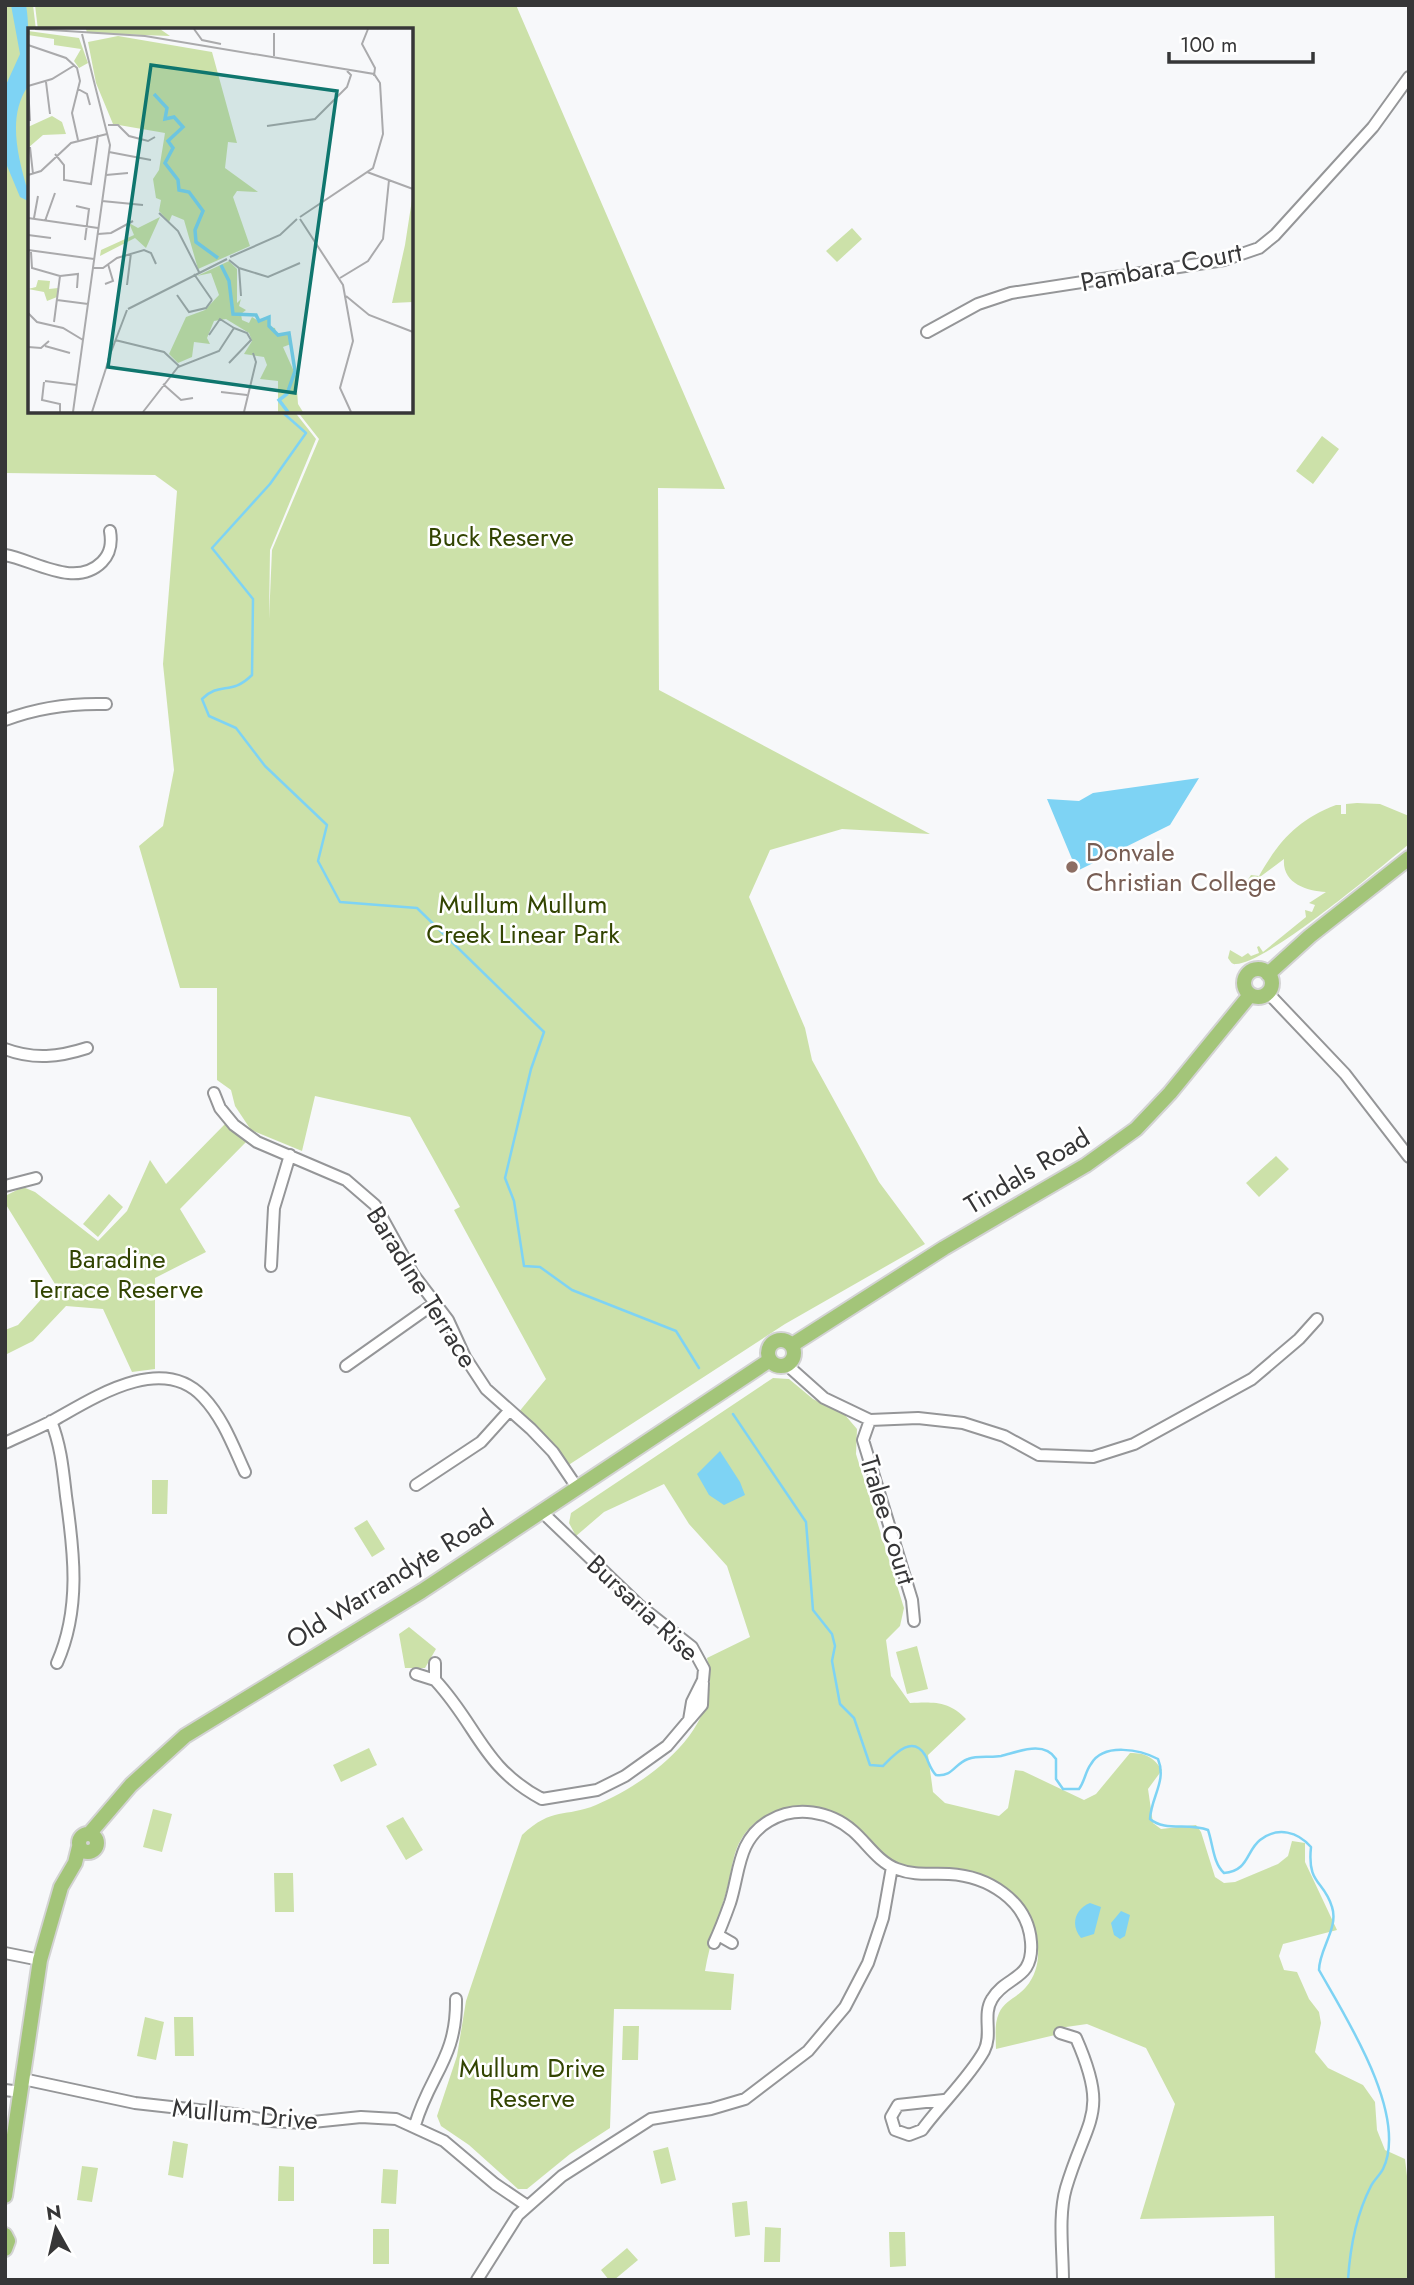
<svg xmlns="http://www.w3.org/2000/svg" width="1414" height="2285" viewBox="0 0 1414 2285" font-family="Jost,sans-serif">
  <rect width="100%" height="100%" fill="#f7f8fa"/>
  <path fill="#cce1a9" d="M5,5H33L36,30H30V411H294L316,439L270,550L269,619L272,550L319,439L297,411H411V30H38L35,5H516L725,489L658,488L659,690L930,834L842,829L770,850L749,897L805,1028L812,1060L879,1182L925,1244L785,1324L567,1466L518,1413L546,1379L454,1210L460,1207L410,1117L315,1096L302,1151L251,1130L235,1106L231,1090L217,1080V988H180L139,846L163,826L174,770L163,664L177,491L155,475L5,473Z
    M852,228L862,239L837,262L826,251Z
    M1322,436L1339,449L1313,484L1296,471Z
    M1357,803L1380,804L1409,816V844C1381,867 1266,964 1236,964C1232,965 1230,961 1228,958L1230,950L1242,957L1248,953L1251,956L1259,953L1257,947L1259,946L1263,952L1306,917L1305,910L1312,912L1315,905L1309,903L1326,892C1306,891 1282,883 1284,859L1241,891L1251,875L1259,876C1279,841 1297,820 1336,805H1341V814H1346V804Z
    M226,1123L247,1141L180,1209L206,1252L155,1278V1369L132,1372L103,1309L66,1306L33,1341L5,1355V1330L18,1325L55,1284L5,1203V1196L23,1187L35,1192L98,1241L127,1211L150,1160L166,1184Z
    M1276,1156L1289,1169L1259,1197L1246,1183Z
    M109,1194L123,1207L98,1237L83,1224Z
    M773,1378L789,1379L813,1399L845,1415L857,1429L856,1454L904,1608L900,1626L886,1640L891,1676L910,1703C934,1702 949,1701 966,1719L928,1755L933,1792L945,1803L999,1816L1008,1808L1015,1770L1023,1771L1084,1800L1096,1794L1130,1753C1146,1753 1153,1757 1162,1770L1148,1789L1153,1823L1161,1829L1196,1825L1201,1832L1215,1877L1224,1883L1235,1882L1278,1864L1288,1856L1292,1841L1305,1843V1862L1337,1930L1283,1944L1279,1956L1284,1970L1297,1972L1309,1999L1319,2012L1321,2023L1315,2052L1328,2068L1363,2085L1375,2102L1377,2130L1385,2150L1405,2159L1409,2193V2280H1275L1274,2216L1140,2219L1175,2104L1146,2048L1087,2024L1059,2028L1055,2035L996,2049C996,2037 994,2024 999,2013C1005,2000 1018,1997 1026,1987C1043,1967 1040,1940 1030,1917C1016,1888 984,1870 952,1869C934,1868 917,1872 900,1865C877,1854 865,1828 842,1817C809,1802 763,1804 742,1838C732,1853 732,1872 727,1889C719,1917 710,1942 705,1971L734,1974L731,2010L614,2009L610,2128L570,2154L527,2189H518L469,2145L441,2126L437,2116L457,2056L466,2001L522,1835C553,1806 565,1818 596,1805C652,1781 725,1726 707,1658L750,1637L727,1566L689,1524L664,1484L604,1512L576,1536L569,1523L571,1513Z
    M152,1480H168L167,1514H152Z
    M367,1520L385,1549L372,1557L354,1528Z
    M409,1627L436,1649L425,1668H405L399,1634Z
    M917,1646L928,1689L907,1694L896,1652Z
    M369,1748L377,1765L341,1782L333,1765Z
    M153,1809L172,1814L162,1852L143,1847Z
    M403,1817L423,1850L406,1860L386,1826Z
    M274,1873H293L294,1912H275Z
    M145,2017L164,2022L156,2060L137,2056Z
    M174,2017H193L194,2056H175Z
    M623,2026H639L638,2060H622Z
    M173,2141L188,2144L183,2178L168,2175Z
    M668,2147L676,2180L661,2184L653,2151Z
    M82,2166L98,2168L92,2202L77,2200Z
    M279,2166L294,2167V2201H278Z
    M383,2169L398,2170L396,2204L381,2203Z
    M747,2201L750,2235L735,2237L732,2203Z
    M765,2227L781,2228L780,2262H764Z
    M373,2229H389V2264H373Z
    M889,2232H905L906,2266L890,2267Z
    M627,2248L638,2260L614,2280H609L601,2270Z"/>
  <path fill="#7ed3f4" d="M11,5H26C31,33 25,59 28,86C8,115 17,153 26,185L30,186V202L20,197L5,161V87L20,54Z
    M1199,778L1170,825L1077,871L1047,799L1079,801L1093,793Z
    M720,1451L740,1482L745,1495L724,1505L709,1495L697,1474Z
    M1090,1903L1101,1907L1094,1934L1081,1938C1070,1925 1075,1909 1090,1903Z
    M1121,1911L1130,1915L1125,1936L1120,1939L1114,1935L1111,1923Z"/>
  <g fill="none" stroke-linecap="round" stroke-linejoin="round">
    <path stroke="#7ed3f4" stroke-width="2.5" d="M27,80L30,76L28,60
      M281,411L306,433L270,484L212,548L253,599L252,675C231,696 220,681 202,699L209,716L236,728L265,766L327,825L318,861L340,902L417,908L544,1032L531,1069L505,1178L514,1201L524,1266L540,1267L572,1290L676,1331L699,1368
      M733,1414L806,1522L813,1610L832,1634L835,1646L832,1661L840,1704L854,1718L870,1765L883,1766C894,1755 912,1734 925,1755C929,1762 930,1769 936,1775C953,1777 954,1764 968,1759C978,1755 991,1758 1001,1756C1018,1752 1044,1740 1056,1759V1779L1063,1789H1079C1085,1781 1085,1772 1091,1764C1104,1742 1141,1750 1158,1759C1167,1781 1151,1797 1150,1819C1165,1832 1189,1822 1208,1830C1213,1844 1213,1863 1224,1873C1249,1871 1246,1851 1260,1840C1278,1826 1298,1832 1311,1847C1307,1885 1324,1880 1332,1907C1339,1928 1319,1949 1319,1970C1345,2016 1409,2115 1383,2169C1380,2175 1374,2180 1371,2186C1356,2215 1350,2248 1348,2280"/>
    <defs>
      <path id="minor" d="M927,332L978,304L1011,293L1224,260L1259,248L1275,235L1373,127L1409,77
        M5,555C34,560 75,589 102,562C111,553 112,543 110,531
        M5,720C39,707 70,703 106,704
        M1268,993L1345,1074L1409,1157
        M5,1049C34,1060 59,1057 87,1048
        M214,1093L220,1108L234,1125L257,1142L346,1180L375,1205L413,1274L448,1320L465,1357L486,1389L531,1429L553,1452L576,1486
        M5,1186L36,1178
        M271,1266L274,1208L290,1155
        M787,1365L824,1398L870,1420L918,1418L963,1423L1004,1436L1039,1455L1093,1457L1134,1444L1252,1379L1299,1339L1317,1319
        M346,1366L435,1303
        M870,1420L863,1440L912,1600L914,1621
        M51,1421C61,1446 63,1470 66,1496C74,1552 81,1609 57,1663
        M5,1443C22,1435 39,1428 54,1420C95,1397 162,1353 203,1397C223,1418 233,1446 245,1472
        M416,1485L481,1442L509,1411
        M416,1674L435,1680V1663
        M435,1680C478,1726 482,1767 542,1799L597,1790L625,1776L667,1746L689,1720L692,1702L703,1680L704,1669L692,1647L640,1606L541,1511
        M690,1719L702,1705L703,1683
        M718,1935L732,1943
        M714,1943C720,1930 725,1917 730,1903C740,1872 737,1840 769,1821C796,1805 830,1811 853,1831C867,1843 878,1862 897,1869C915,1876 930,1873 949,1874C987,1876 1028,1900 1031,1942C1034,1981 1006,1975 992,1999C982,2015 993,2034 984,2051C969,2078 940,2105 922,2130L909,2135L895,2130L891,2117L898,2105L944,2100
        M5,1953L40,1960
        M1060,2033L1076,2038C1110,2115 1087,2117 1066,2188C1058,2216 1063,2251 1063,2280
        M23,2079L135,2103L234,2114L271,2121L303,2123L361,2117L396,2119L444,2141L495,2184L526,2205
        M5,2090L21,2092
        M415,2125C430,2074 457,2058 456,1999
        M477,2280L518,2215L562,2176L651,2119L711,2109L745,2099L808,2051L845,2007L868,1963L883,1918L892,1867"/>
      <path id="major" d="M1244 983a14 14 0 1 1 28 0a14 14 0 1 1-28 0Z
        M1268,974L1310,936L1409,858
        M768 1353a13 13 0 1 1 26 0a13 13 0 1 1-26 0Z
        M792,1345L944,1248L1086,1165L1136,1129L1170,1093L1250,995
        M90,1833L131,1785L185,1736L422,1591L770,1360
        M79 1843a9 9 0 1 1 18 0a9 9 0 1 1-18 0Z
        M5,2196L40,1960L61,1887L75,1863L79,1847
        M5,2235L8,2241L5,2249"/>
    </defs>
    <use href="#minor" stroke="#959698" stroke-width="14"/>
    <use href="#major" stroke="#d3d3d3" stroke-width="18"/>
    <use href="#minor" stroke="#fff" stroke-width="10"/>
    <use href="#major" stroke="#a3c579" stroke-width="14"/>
  </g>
  <circle fill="#8d6e63" stroke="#fff" stroke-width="2.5" cx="1072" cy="867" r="7"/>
  <g text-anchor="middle" stroke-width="5" stroke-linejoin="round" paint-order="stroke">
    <g font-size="26" fill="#363637" stroke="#fff">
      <text transform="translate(1161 267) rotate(-11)" y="9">Pambara Court</text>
      <text transform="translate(1027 1171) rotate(-31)" y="9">Tindals Road</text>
      <text transform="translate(422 1287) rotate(58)" y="9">Baradine Terrace</text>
      <text transform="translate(888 1520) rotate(73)" y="9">Tralee Court</text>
      <text transform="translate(390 1579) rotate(-32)" y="9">Old Warrandyte Road</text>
      <text transform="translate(643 1608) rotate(43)" y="9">Bursaria Rise</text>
      <text transform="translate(245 2114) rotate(5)" y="9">Mullum Drive</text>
    </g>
    <g font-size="26" fill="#324401" stroke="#fff">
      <text x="501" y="546">Buck Reserve</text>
      <text x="523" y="913">Mullum Mullum<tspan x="523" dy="30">Creek Linear Park</tspan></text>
      <text x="117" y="1268">Baradine<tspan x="117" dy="30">Terrace Reserve</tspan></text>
      <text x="532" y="2077">Mullum Drive<tspan x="532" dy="30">Reserve</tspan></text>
    </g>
    <g font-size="26" fill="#785e54" stroke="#fff" text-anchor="start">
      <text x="1086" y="861">Donvale<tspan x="1086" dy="30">Christian College</tspan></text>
    </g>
  </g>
  <g transform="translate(28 28)">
    <rect width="385" height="385" fill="#f7f8fa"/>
    <path d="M58,1H132L142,8L59,5ZM0,3L51,10L60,35L51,40L46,33L53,21L26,17V11L0,7ZM90,8L184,24L209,115L200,114L197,140L230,164L209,163L205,169L222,218L170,241L156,192L144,187L141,194L131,183L133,172L128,170L125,151L131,142L137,105L85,96L68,55L60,14ZM24,88L34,94L38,106L15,107L0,120V99ZM385,165V274L364,275L377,217ZM132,189L118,220L107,210L72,228L73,222L106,207L101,195L110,200ZM201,233L209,241V275L213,271L211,278L218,282L213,286L214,292L221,295L224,289L232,294L241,289V299L247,300L249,308L261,304L263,316L255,319L268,348L270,376L275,384H250V353L232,351L239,337L236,329L216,326L224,313L221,305L198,291L186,293L179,310L182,316L166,314L164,329L150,335L141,326L158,289L177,282L191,267L183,245L169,248ZM10,252L22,253L21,261L30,260L29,269L19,273L16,264L0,261L8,259Z" fill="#cce1a9"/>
    <path fill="none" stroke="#7ed3f4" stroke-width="3.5" d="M126,66L139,80L137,91L146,89L155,99L140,113L145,120L137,135L150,152L151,162L161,164L175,183L167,202L168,214L190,230M193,237L201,253L205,286L228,287L231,293L241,289V298L250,307L261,305L267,343L259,366L251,372L260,384"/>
    <path fill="none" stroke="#aaaaac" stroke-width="2" d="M7,1L117,8L346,46L352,55L355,106L345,140L272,189M166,1L174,12L193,16M340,1L334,16L347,40L346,48M0,17L38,30L49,40L52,53L44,85L50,112M246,28V5M18,54L22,86M50,61L59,66L62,77M2,93L0,58L24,51L47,37M80,97H90L101,108L120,113L127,109M239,98L287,91L319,59L323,47L319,43M2,119L5,146M81,124L123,132M27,126L36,137V152L63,156L70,107M339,144L385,161M0,147L13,143L43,115L79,106M78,147L100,145M74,173L115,177M48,178L61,181L57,212M131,185L150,203L171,244M0,190L70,200M6,190L10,168M272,191L315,257L325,313L312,360L323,384M17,193L27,165M70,206L83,205L105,193M0,207L23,210M0,222L66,231M3,224L4,240L32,248L26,294M202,229L252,207L269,191M201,232L211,240L240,249L272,235M65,240H75L89,230L116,222L123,225L128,236M211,240L213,268M166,246L184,272M32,248L50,246L49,260M312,250L340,233L355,211L361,152M77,256L85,253L80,236M99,257L103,225M149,267L161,284L178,280L184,272M318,268L341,287L385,304M29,272L60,276M100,281L199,231M0,285L9,294L35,300L55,312M181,307L192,291L206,300M87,312L136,324L151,338M17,318L42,325M0,319L13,320L21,313M80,332L99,282M201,335L223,312L219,305L206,300M17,353L49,357M16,354L14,372L32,376V384M135,356L153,372L165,370M193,364L219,367M45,384L82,117L54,6M64,384L80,334M115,384L150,339L191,323L206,300M216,384L228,334L225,325"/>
    <path fill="#0f766e" fill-opacity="0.15" stroke="#0f766e" stroke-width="3.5" d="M123,37L309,63L267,365L80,339Z"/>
    <rect width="385" height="385" fill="none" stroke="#363637" stroke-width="3.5"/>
  </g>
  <rect width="1414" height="2285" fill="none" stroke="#363637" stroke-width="14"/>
  <g transform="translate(56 2229) rotate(352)" stroke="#ffffff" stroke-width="5" paint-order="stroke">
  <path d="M0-5L12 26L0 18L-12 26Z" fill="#363637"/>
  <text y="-10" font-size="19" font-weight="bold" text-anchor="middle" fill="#363637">N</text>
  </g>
  <path d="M1169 52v10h144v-10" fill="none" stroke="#363637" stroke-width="3.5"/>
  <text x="1180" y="52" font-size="21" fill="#363637" stroke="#ffffff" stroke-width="5" paint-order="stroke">100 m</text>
</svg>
